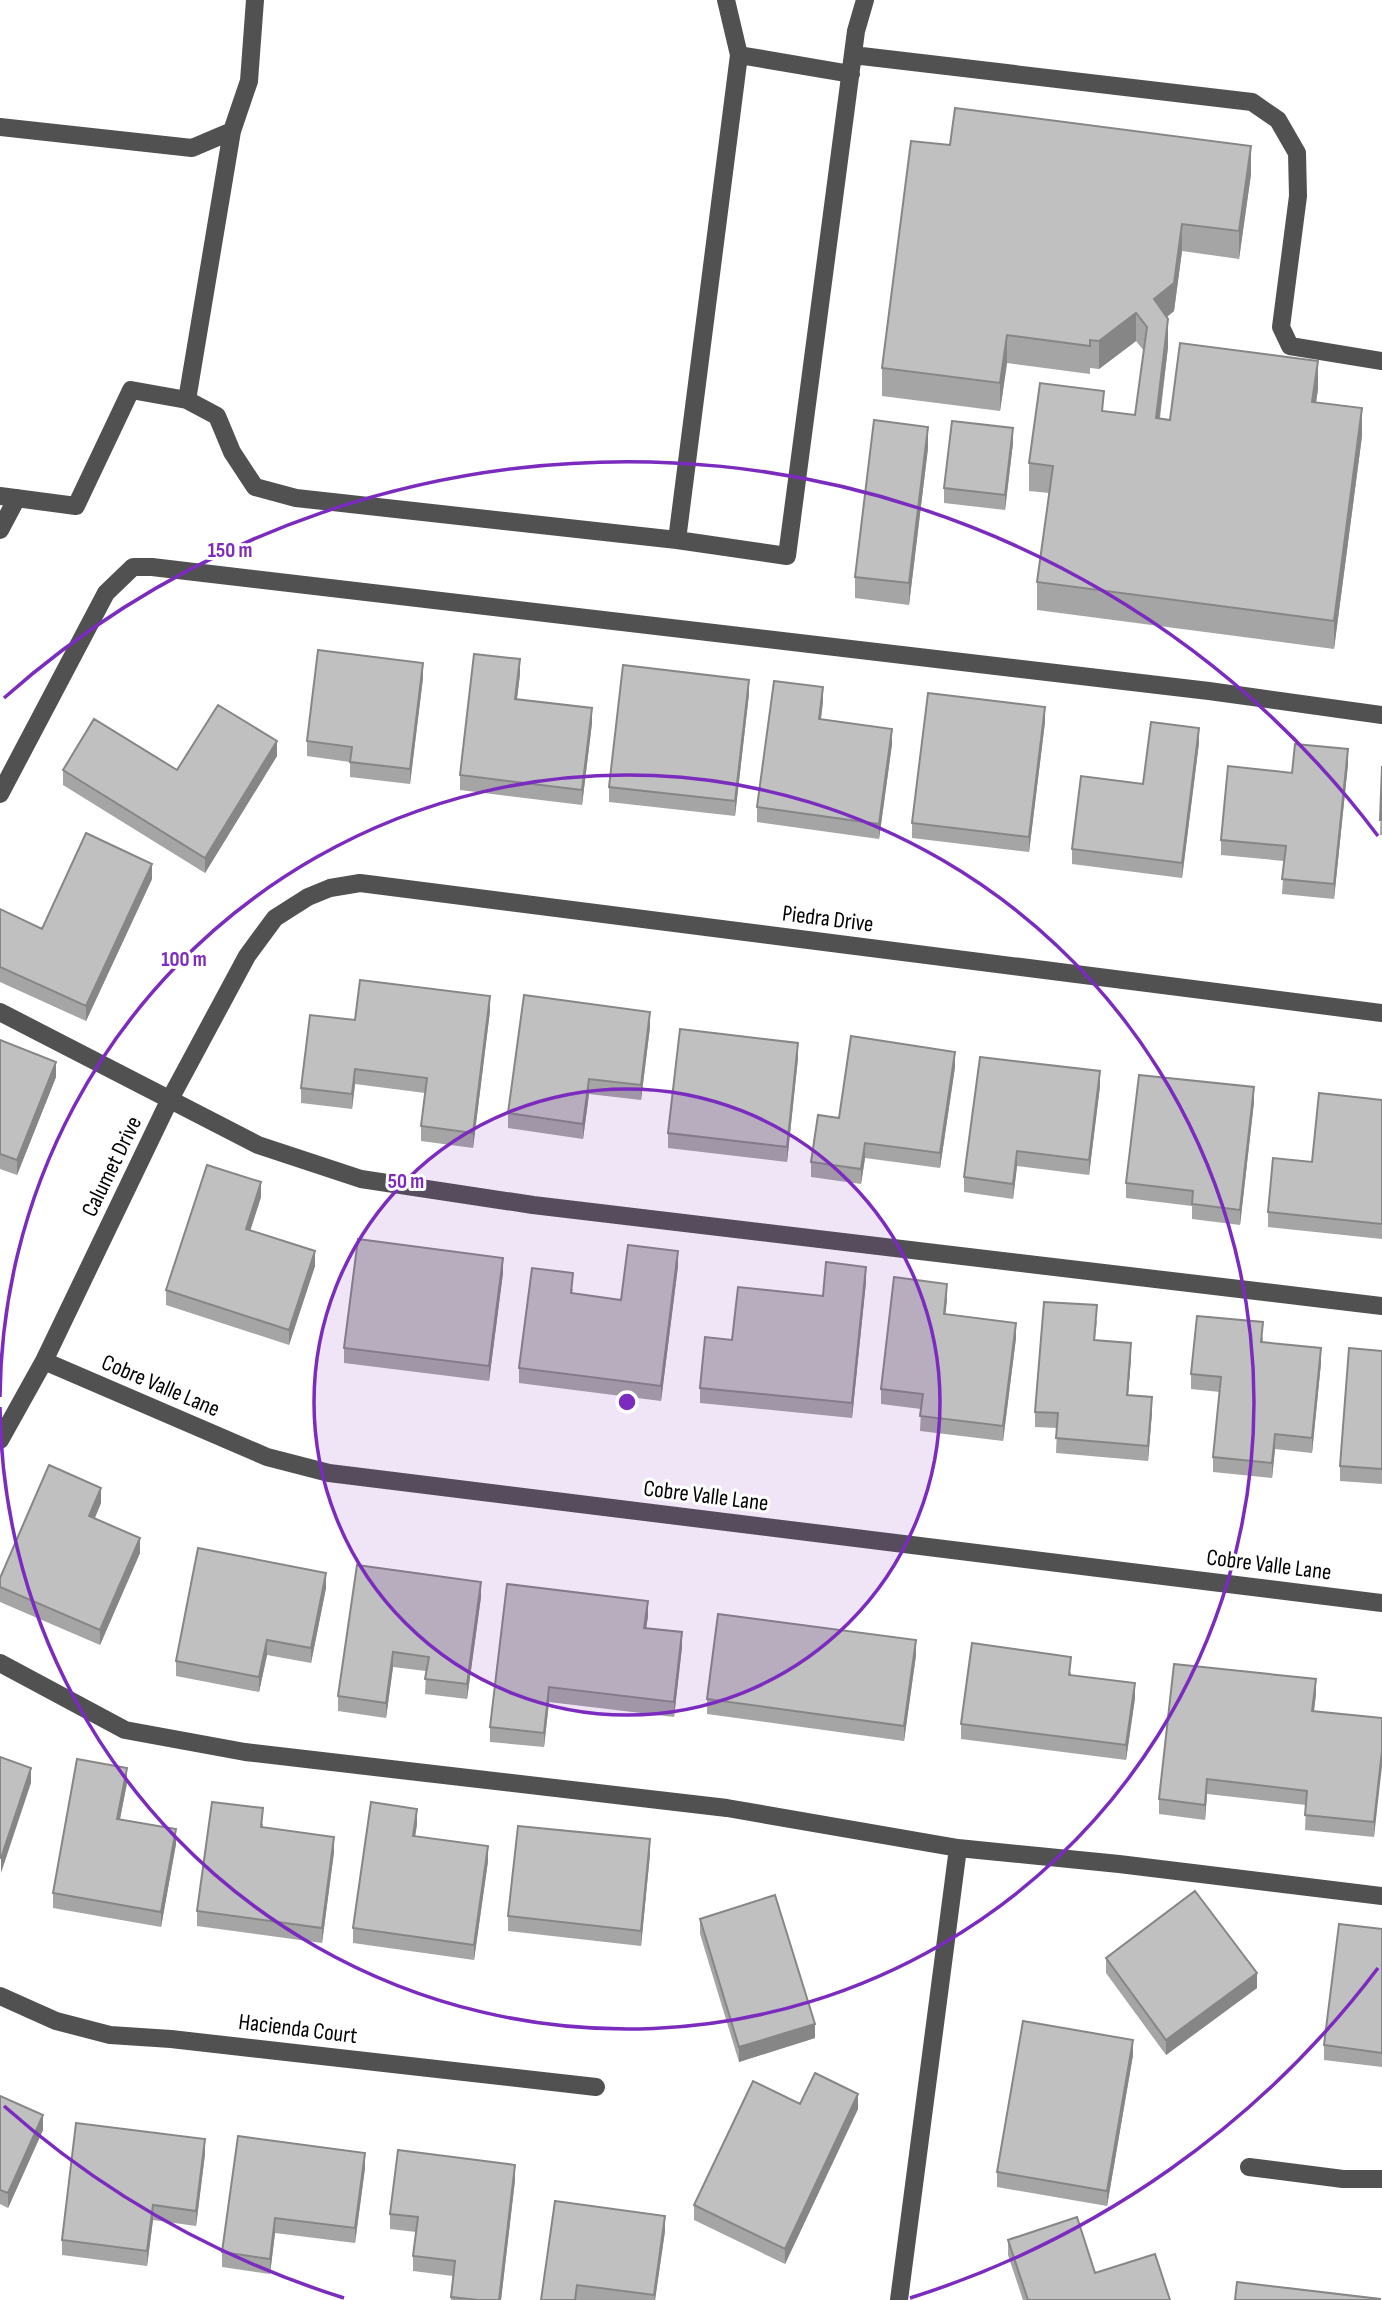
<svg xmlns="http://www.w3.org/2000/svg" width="1382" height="2300" viewBox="0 0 1382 2300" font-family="'Sofia Sans Condensed',sans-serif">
  <rect width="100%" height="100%" fill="#fff"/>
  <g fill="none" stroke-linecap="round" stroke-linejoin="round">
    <path stroke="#515151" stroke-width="18" d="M739,55L851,74
      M853,55L1252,102L1278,120L1297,153L1298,196L1281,327L1290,346L1382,361
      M0,127L192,148L232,131L249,81L255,0
      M187,400L232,131
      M0,496L76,506L131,390L187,400L217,416L232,452L255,487L296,498L677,540L787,556L856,31L865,0
      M0,530L17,498
      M677,540L739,55L726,0
      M0,794L106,593L133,567H152L1209,691L1382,715
      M0,1012L258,1145L361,1179L533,1205L1382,1306
      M44,1361L267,1457L329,1473L1382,1603
      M0,1440L44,1361L169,1101L247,956L275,918L308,897L330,888L360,883L1382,1013
      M0,1663L125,1730L245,1752L727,1808L958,1848L1119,1864L1382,1896
      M0,1996L56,2021L110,2035L171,2039L596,2087
      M1249,2167L1343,2179H1382
      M899,2300L958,1848"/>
  </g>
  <path fill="#a5a5a5" d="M950,145L1251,174L1239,259L1182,251L1174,311L1167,317L1168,347L1160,418L1170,420L1318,389L1316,402L1362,436L1334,649L1037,610V582L1049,493L1029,491V463L1104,411L1135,415L1144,351L1136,341L1099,369L1090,368V374L1007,363L1000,411L882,396V368Z
    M1013,443L1005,510L944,503V488Z
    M928,448L909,605L855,598V577Z
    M520,674L517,699L592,723L582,805L460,790V775Z
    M423,678L410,784L350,777V762L307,756V741Z
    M749,694L735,816L609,802V787Z
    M823,701L821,719L892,744L879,839L757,822V807Z
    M1045,722L1029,852L912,838V823Z
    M1199,743L1182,878L1072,864V849L1143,784Z
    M277,756L205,873L63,785V770H177Z
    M1348,764L1334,899L1282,894L1284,861L1221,855V840L1292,773Z
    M1382,766V835H1380Z
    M152,879L86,1021L0,982V909L42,929Z
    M490,1011L473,1148L421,1141V1126L425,1093L355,1084L352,1109L301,1103V1088L355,1020Z
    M650,1027L641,1100L589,1094L583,1139L508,1128V1113Z
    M0,1040L56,1077L17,1175L0,1169Z
    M798,1058L787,1162L668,1148V1133Z
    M955,1067L940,1168L865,1158L861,1184L811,1177V1162L839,1118Z
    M1100,1086L1089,1175L1017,1166L1013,1199L964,1192V1177Z
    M1382,1100V1239L1268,1227V1212L1312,1162Z
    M1254,1102L1240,1225L1192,1219V1206L1126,1198V1183Z
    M261,1197L250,1230L315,1266L289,1345L166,1305V1290Z
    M678,1266L661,1401L519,1383V1368L573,1288L572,1294L621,1300Z
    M503,1273L489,1381L344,1363V1348Z
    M866,1282L852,1418L700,1403V1388L732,1340L823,1296Z
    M947,1299L945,1314L1016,1338L1003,1441L920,1431L921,1409L881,1404V1389Z
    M1097,1320L1095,1340L1131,1358L1128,1395L1152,1412L1148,1461L1056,1453L1057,1428L1035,1427V1412Z
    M1263,1337V1342L1321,1363L1312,1453L1275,1449L1272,1478L1213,1472V1457L1220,1392L1191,1389V1374Z
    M1382,1351V1484L1340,1481V1466Z
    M101,1503L95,1518L140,1553L100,1645L0,1602V1578Z
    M357,1565L481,1597L467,1699L425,1694L426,1671L393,1667L386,1718L338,1711V1696Z
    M326,1588L311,1663L267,1655L259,1692L176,1676V1661Z
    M648,1616L646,1628L682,1647L674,1717L549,1702L544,1747L490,1742V1727Z
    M916,1655L904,1741L707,1714V1699Z
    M1071,1672V1675L1135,1698L1126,1760L961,1739V1724Z
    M1316,1694L1314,1711L1382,1718L1374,1837L1305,1830L1306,1805L1207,1794L1205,1820L1159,1814V1799Z
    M127,1783L120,1819L176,1844L161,1927L53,1908V1893Z
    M263,1823V1827L334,1852L322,1943L197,1926V1911Z
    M417,1824L415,1836L488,1861L474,1960L353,1943V1928Z
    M650,1854L641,1946L508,1931V1916Z
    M700,1919L815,2038L739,2062L700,1934Z
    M1382,1929V2067L1324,2060V2045Z
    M1106,1958L1257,1988L1166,2055L1106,1973Z
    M1133,2055L1107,2206L997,2187V2172Z
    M0,2096L43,2130L8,2208L0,2204Z
    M800,2104L858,2109L785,2264L694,2220V2205Z
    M238,2136L365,2168L355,2243L275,2233L270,2274L222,2267V2252Z
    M205,2154L196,2226L153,2220L147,2266L62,2255V2240Z
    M515,2180L501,2300H451L453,2276L413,2271V2256L416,2232L390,2229V2214Z
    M665,2231L655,2300H541Z
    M1008,2240L1095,2273L1170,2300H1023L1008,2255Z"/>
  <path fill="#868686" d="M1251,146V174L1239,259V231Z
    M1182,224V251L1174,311L1154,327V299Z
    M1136,313V341L1099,369V341Z
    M1168,319V347L1156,446V418Z
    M1007,335V363L1000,411V383Z
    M1318,361V389L1312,430V402Z
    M1362,408V436L1334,649V621Z
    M928,427V448L909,605V583Z
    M1013,428V443L1005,510V495Z
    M520,659V674L515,714V699Z
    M423,663V678L410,784V769Z
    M749,680V694L735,816V801Z
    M823,687V701L819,734V719Z
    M1045,707V722L1029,852V837Z
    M592,708V723L582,805V790Z
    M1199,728V743L1182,878V863Z
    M892,729V744L879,839V824Z
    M277,741V756L205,873V858Z
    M1348,749V764L1334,899V884Z
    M152,864V879L86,1021V1006Z
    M490,996V1011L473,1148V1133Z
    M650,1012V1027L641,1100V1085Z
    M798,1043V1058L787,1162V1147Z
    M955,1052V1067L940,1168V1153Z
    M56,1062V1077L17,1175V1160Z
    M355,1069V1084L352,1109V1094Z
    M1100,1071V1086L1089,1175V1160Z
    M589,1079V1094L583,1139V1124Z
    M1254,1087V1102L1240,1225V1210Z
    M865,1143V1158L861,1184V1169Z
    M1017,1151V1166L1013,1199V1184Z
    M261,1182V1197L246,1244V1229Z
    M315,1251V1266L289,1345V1330Z
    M678,1251V1266L661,1401V1386Z
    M503,1258V1273L489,1381V1366Z
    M866,1267V1282L852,1418V1403Z
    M947,1284V1299L944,1329V1314Z
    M1016,1323V1338L1003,1441V1426Z
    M1131,1343V1358L1127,1410V1395Z
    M1321,1348V1363L1312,1453V1438Z
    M1152,1397V1412L1148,1461V1446Z
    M1275,1434V1449L1272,1478V1463Z
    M101,1488V1503L89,1531V1516Z
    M140,1538V1553L100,1645V1630Z
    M326,1573V1588L311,1663V1648Z
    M481,1582V1597L467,1699V1684Z
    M648,1601V1616L644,1643V1628Z
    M682,1632V1647L674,1717V1702Z
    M267,1640V1655L259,1692V1677Z
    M916,1640V1655L904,1741V1726Z
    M393,1652V1667L386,1718V1703Z
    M1316,1679V1694L1312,1726V1711Z
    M1135,1683V1698L1126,1760V1745Z
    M549,1687V1702L544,1747V1733Z
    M1382,1751V1766L1374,1837V1822Z
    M31,1768V1783L1,1873V1858Z
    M127,1768V1783L117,1834V1819Z
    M1207,1779V1794L1205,1820V1805Z
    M417,1809V1824L413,1851V1836Z
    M176,1829V1844L161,1927V1912Z
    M334,1837V1852L322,1943V1928Z
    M650,1839V1854L641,1946V1931Z
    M488,1846V1861L474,1960V1945Z
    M1257,1973V1988L1166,2055V2040Z
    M815,2024V2038L739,2062V2047Z
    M1133,2040V2055L1107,2206V2191Z
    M858,2094V2109L785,2264V2249Z
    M43,2115V2130L8,2208V2193Z
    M205,2139V2154L196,2226V2211Z
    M365,2153V2168L355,2243V2228Z
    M515,2165V2180L501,2300H499Z
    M153,2205V2220L147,2266V2251Z
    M665,2216V2231L655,2300H654Z
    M275,2218V2233L270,2274V2259Z"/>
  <path fill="#c0c0c0" stroke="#868686" stroke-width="2" d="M955,108L1251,146L1239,231L1182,224L1174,283L1154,299L1168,319L1156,418L1170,420L1180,343L1318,361L1312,402L1362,408L1334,621L1037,582L1053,466L1029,463L1040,383L1104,391L1102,411L1135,415L1147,327L1136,313L1099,341L1090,340V346L1007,335L1000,383L882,368L911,141L950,145Z
    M874,420L928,427L909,583L855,577Z
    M952,421L1013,428L1005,495L944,488Z
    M318,650L423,663L410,769L350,762L352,747L307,741Z
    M474,654L520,659L515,699L592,708L582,790L460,775Z
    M623,665L749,680L735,801L609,787Z
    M774,681L823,687L819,719L892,729L879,824L757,807Z
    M928,693L1045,707L1029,837L912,823Z
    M218,705L277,741L205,858L63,770L94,719L177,770Z
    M1151,722L1199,728L1182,863L1072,849L1081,776L1143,784Z
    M1295,744L1348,749L1334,884L1282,879L1286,846L1221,840L1228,766L1292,773Z
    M1382,766V820H1380Z
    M86,833L152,864L86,1006L0,967V909L42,929Z
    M360,980L490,996L473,1133L421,1126L427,1078L355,1069L352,1094L301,1088L310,1015L355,1020Z
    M524,995L650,1012L641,1085L589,1079L583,1124L508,1113Z
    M680,1029L798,1043L787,1147L668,1133Z
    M851,1036L955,1052L940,1153L865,1143L861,1169L811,1162L818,1115L839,1118Z
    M0,1040L56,1062L17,1160L0,1154Z
    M980,1057L1100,1071L1089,1160L1017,1151L1013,1184L964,1177Z
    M1139,1075L1254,1087L1240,1210L1192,1204L1193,1191L1126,1183Z
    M1319,1093L1382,1100V1224L1268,1212L1273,1158L1312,1162Z
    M207,1165L261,1182L246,1229L315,1251L289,1330L166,1290Z
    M358,1239L503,1258L489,1366L344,1348Z
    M628,1245L678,1251L661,1386L519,1368L532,1268L573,1273L571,1293L621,1300Z
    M826,1262L866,1267L852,1403L700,1388L705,1337L732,1340L738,1287L823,1296Z
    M894,1277L947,1284L944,1314L1016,1323L1003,1426L920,1416L923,1394L881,1389Z
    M1044,1302L1097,1305L1094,1340L1131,1343L1127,1395L1152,1397L1148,1446L1056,1438L1058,1413L1035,1412Z
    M1197,1316L1263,1322L1261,1342L1321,1348L1312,1438L1275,1434L1272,1463L1213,1457L1221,1377L1191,1374Z
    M1349,1348L1382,1351V1469L1340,1466Z
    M49,1465L101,1488L89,1516L140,1538L100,1630L0,1587V1578Z
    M198,1548L326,1573L311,1648L267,1640L259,1677L176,1661Z
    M357,1565L481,1582L467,1684L425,1679L429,1657L393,1652L386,1703L338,1696Z
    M507,1584L648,1601L644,1628L682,1632L674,1702L549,1687L544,1733L490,1727Z
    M718,1614L916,1640L904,1726L707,1699Z
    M972,1643L1071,1657L1069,1675L1135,1683L1126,1745L961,1724Z
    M1174,1664L1316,1679L1312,1711L1382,1718V1751L1374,1822L1305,1815L1307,1791L1207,1779L1205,1805L1159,1799Z
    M0,1757L31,1768L1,1858L0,1857Z
    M77,1759L127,1768L117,1819L176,1829L161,1912L53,1893Z
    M212,1802L263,1808L261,1827L334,1837L322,1928L197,1911Z
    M371,1802L417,1809L413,1836L488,1846L474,1945L353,1928Z
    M518,1826L650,1839L641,1931L508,1916Z
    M1195,1891L1257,1973L1166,2040L1106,1958Z
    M775,1895L815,2024L739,2047L700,1919Z
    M1339,1924L1382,1929V2053L1324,2045Z
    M1023,2021L1133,2040L1107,2191L997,2172Z
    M815,2073L858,2094L785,2249L694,2205L753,2081L800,2104Z
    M0,2096L43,2115L8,2193L0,2190Z
    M76,2123L205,2139L196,2211L153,2205L147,2251L62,2240Z
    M238,2136L365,2153L355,2228L275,2218L270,2259L222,2252Z
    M398,2150L515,2165L499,2300H478L451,2297L455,2261L413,2256L418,2217L390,2214Z
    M555,2201L665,2216L654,2295L577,2285L575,2300H541Z
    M1077,2217L1095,2273L1155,2254L1170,2300H1028L1008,2240Z
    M1237,2282L1380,2299V2300H1235Z"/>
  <circle cx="627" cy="1402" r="313" fill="#7b2cbf" fill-opacity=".12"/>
  <g fill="none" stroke="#7b2cbf" stroke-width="3.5">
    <circle cx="627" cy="1402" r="313"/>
    <path d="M0 1397A627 627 0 1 1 0 1407"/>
    <path d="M1378 1968A940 940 0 0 1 910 2298M344 2298A940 940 0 0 1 4 2106M4 698A940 940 0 0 1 1378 836"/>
  </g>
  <g text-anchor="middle" stroke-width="6" stroke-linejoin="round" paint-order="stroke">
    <g font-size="23" fill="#000" stroke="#fff">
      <text transform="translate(828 918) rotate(7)" y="8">Piedra Drive</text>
      <text transform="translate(111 1166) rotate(-64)" y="8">Calumet Drive</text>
      <text transform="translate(161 1385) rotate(23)" y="8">Cobre Valle Lane</text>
      <text transform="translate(706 1495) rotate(7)" y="8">Cobre Valle Lane</text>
      <text transform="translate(1269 1564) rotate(7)" y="8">Cobre Valle Lane</text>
      <text transform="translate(298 2028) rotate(7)" y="8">Hacienda Court</text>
    </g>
  </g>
  <circle cx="627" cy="1402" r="10" fill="#7b2cbf" stroke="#fff" stroke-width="3.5"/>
  <g font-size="21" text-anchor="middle" font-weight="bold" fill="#7b2cbf" stroke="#fff" stroke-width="6" stroke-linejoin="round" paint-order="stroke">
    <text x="230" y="557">150 m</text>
    <text x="184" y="966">100 m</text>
    <text x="406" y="1188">50 m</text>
  </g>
</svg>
